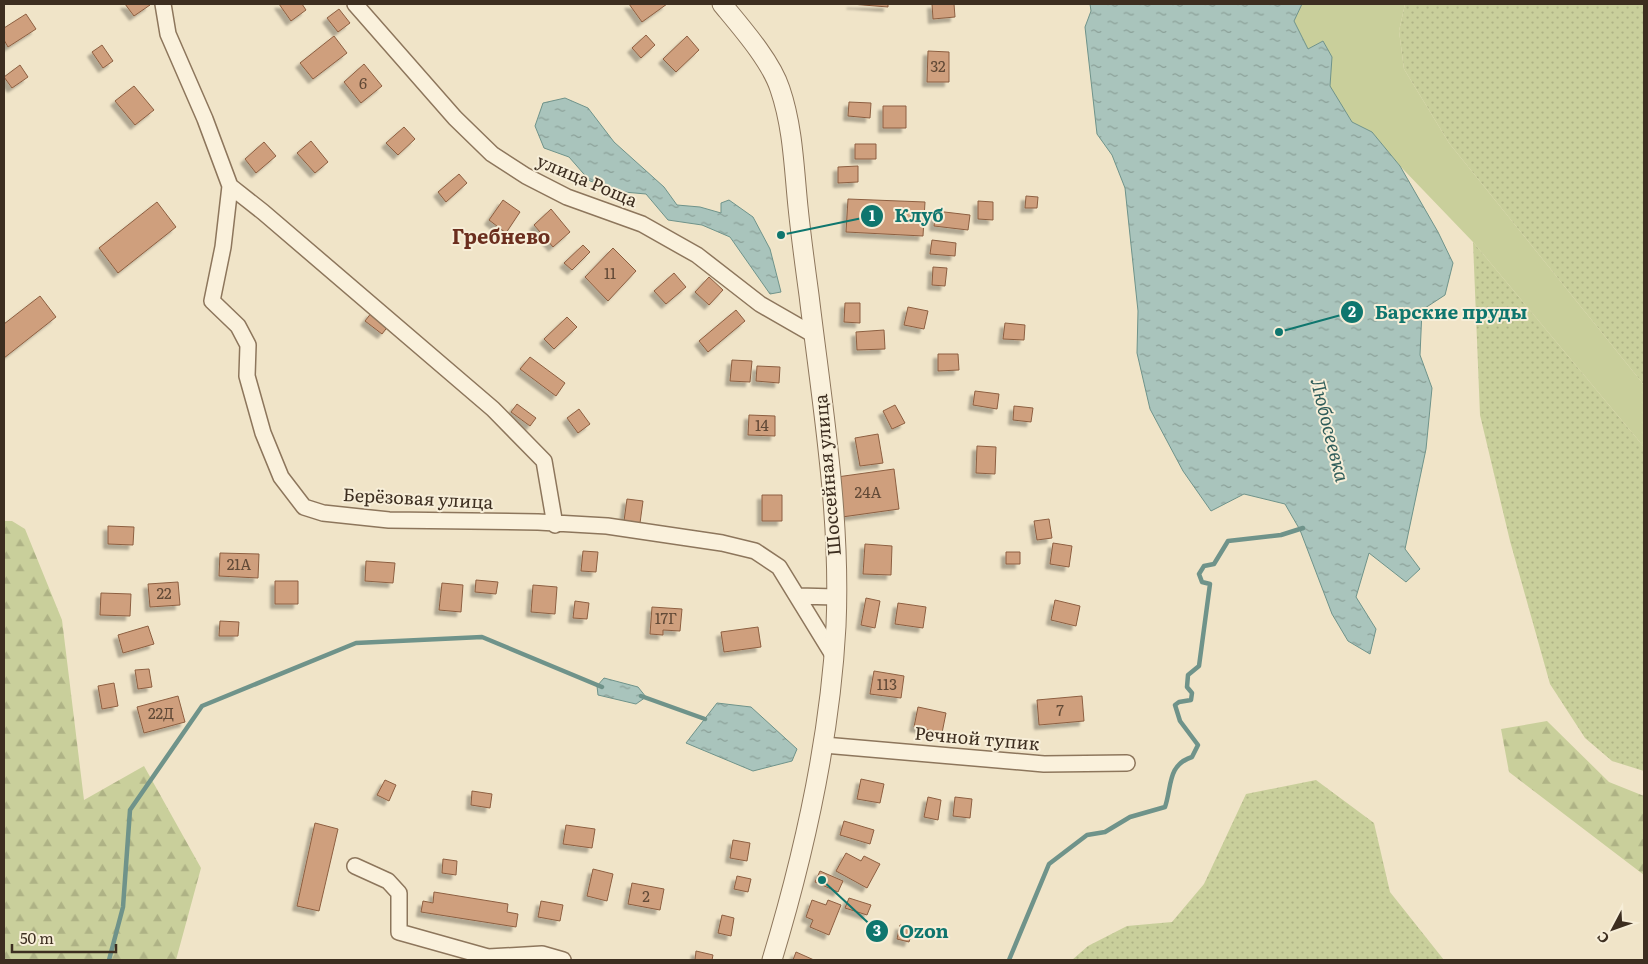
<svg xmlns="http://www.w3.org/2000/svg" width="1648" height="964" viewBox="0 0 1648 964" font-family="Literata,serif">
  <defs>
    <pattern id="grass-dots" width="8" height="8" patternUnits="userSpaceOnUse" patternTransform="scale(1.25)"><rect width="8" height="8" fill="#c9cf9b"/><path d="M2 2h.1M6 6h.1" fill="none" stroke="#aeb285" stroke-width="1.8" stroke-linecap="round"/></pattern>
    <pattern id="forest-firs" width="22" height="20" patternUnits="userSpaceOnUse" patternTransform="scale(1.25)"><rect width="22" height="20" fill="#c9cf9b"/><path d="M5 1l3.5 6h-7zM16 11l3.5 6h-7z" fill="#aeb285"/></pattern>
    <pattern id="water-ripples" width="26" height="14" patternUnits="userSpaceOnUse" patternTransform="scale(1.25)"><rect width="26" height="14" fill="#a9c4bc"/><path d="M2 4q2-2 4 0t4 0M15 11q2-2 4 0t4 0" fill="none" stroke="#8ba098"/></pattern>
    <filter id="shadow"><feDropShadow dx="-4.5" dy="4.5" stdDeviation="1" flood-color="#0004"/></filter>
  </defs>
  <rect width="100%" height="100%" fill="#f0e4c8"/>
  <path fill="url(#grass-dots)" d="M1405,4H1644V385L1449,143L1404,69L1399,31Z
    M1473,242L1644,447V771L1612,761L1585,738L1550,684L1510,541L1480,415Z
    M1316,780L1374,823L1390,892L1444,960H1072L1088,946L1127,926L1172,922L1204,884L1246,794Z"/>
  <path fill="url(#forest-firs)" d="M4,521H12L25,529L62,620L84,800L144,766L201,868L176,960H4Z
    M1547,721L1609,782L1644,796V875L1509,772L1501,729Z"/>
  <path fill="#c9cf9b" d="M1302,4H1405L1399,31L1404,69L1449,143L1644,385V447L1473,242L1400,166L1372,132L1352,122L1329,85L1332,57L1323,41L1308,49L1294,21Z"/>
  <path fill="url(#water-ripples)" stroke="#6f938a" d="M1090,4H1302L1294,21L1308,49L1323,41L1332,57L1330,86L1352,122L1372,132L1400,166L1438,232L1453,263L1445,295L1422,310L1420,355L1432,388L1426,449L1405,549L1420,569L1406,582L1369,553L1356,597L1376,629L1370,654L1348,641L1332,614L1300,530L1285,504L1244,494L1211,511L1183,471L1150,409L1137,353L1138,311L1125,188L1112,155L1097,134L1085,27L1091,11Z
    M565,98L588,108L614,142L664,187L677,205L700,207L721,213V203L729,200L753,217L770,249L781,292L770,294L730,237L702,225L668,220L646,194L624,192L590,181L569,157L544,148L535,126L543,103Z
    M604,678L638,687L646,697L636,704L598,695L597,686Z
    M717,703L751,707L797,749L792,761L753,771L686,743Z"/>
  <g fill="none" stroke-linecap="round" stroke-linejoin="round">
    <path stroke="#6f938a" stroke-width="4.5" d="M641,696L705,719
      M109,960L123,907L130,810L202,706L356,643L482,637L602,687
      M1009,960L1049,864L1087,835L1105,832L1130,817L1165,807C1172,787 1167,765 1192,757L1198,745L1180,721L1175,705L1179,702L1191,700L1192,693L1187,687L1188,675L1199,666L1210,584L1202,582L1199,574L1204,566L1214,564L1228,541L1281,535L1303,528"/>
  </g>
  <path fill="#cf9f7d" stroke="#8d5f41" filter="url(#shadow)" d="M125,4H149L150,5L134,16Z
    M279,4H302L306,10L291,21Z
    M629,4H667L642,22Z
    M851,4H888V7Z
    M932,4H954L955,17L933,19Z
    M339,9L350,23L338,32L327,18Z
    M26,14L36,29L8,47L4,40V28Z
    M646,35L655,45L641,58L632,48Z
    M334,36L347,53L313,79L300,63Z
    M687,36L699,50L676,72L663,59Z
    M102,45L113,61L103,68L92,52Z
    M928,51L949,52V82H927Z
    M364,64L382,86L361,103L344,82Z
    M20,65L28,77L12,88L4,77Z
    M134,86L154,110L135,125L115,101Z
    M849,102L871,103L870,118L848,116Z
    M883,106H906V128H883Z
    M404,127L415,139L398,155L386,143Z
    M311,141L328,162L315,173L297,153Z
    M264,142L276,156L256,173L245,159Z
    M855,144H876V159H855Z
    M858,166V182L838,183V167Z
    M459,174L467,183L446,202L438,192Z
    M1026,196L1038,197L1037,208H1025Z
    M848,199L925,202L923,236L846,232Z
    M503,200L520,212L506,233L489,220Z
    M978,201L993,202V220L978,219Z
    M157,202L176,227L118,273L99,248Z
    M551,209L570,232L553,247L534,225Z
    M936,211L970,215L968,230L934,226Z
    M932,240L956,243L955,256L930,254Z
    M583,245L590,252L572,270L564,263Z
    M613,248L636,271L608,301L585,277Z
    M933,267L947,268L945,286L932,285Z
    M674,273L686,287L666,304L654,291Z
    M709,277L723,290L709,305L695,292Z
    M40,296L56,317L4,358V324Z
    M845,303H860V323L844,322Z
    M908,307L928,311L924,329L904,325Z
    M736,310L745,321L708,352L699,341Z
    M372,312L389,325L382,334L365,321Z
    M567,317L577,327L554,349L544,339Z
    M1005,323L1025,325L1024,340L1003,339Z
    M884,330L885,349L857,350L856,332Z
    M938,354H958L959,370L938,371Z
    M530,357L565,383L556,396L520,369Z
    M732,360L752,361L750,382L730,381Z
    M757,366L780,367L779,383L756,381Z
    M975,391L999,394L997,409L973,405Z
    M517,404L536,418L530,426L511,412Z
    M895,405L905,423L892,429L883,411Z
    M1014,406L1033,408L1031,422L1013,420Z
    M579,409L590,424L578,433L567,418Z
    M749,415L775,416V436L748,435Z
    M878,434L883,463L860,466L855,438Z
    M977,446L996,447L995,474L976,473Z
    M894,469L899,509L842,517L837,477Z
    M762,495H782V521H762Z
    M627,499L643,501L640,523L624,521Z
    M1049,519L1052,538L1037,540L1034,521Z
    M108,526L134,527L133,545L108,544Z
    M1053,543L1072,546L1069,567L1050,564Z
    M865,544L892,546L891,575L863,574Z
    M583,551L598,552L596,572L581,571Z
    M1006,552H1020V564H1006Z
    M220,553L259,554L258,578L219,576Z
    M366,561L395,563L393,583L365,581Z
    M476,580L498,582L496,594L475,592Z
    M275,581H298V604H275Z
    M178,582L180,605L150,607L148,584Z
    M442,583L463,585L461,612L439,610Z
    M533,585L557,587L555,614L531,612Z
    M101,593L131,594L130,616L100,615Z
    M866,598L880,601L875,628L861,625Z
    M1055,600L1080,606L1076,626L1051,620Z
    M575,601L589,603L587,619L573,618Z
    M898,603L926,607L923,628L895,624Z
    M652,607L682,609L680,631L663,630V635L650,634Z
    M220,621L239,622L238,636H219Z
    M148,626L154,644L123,653L118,635Z
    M758,627L761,647L724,652L721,632Z
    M149,669L152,687L138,689L135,670Z
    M874,671L904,676L901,698L870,694Z
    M114,683L118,706L102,709L98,686Z
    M178,696L185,722L144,733L137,707Z
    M1082,696L1084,721L1039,725L1037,700Z
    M918,707L946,713L942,733L914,727Z
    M861,779L884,784L880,803L857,799Z
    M385,780L396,785L389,801L377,795Z
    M472,791L492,794L490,808L471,805Z
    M928,797L941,800L938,820L924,817Z
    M955,797L972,799L970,818L953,816Z
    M844,821L874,830L870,844L840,835Z
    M315,823L338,829L319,911L297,906Z
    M566,825L595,829L592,848L563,844Z
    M733,840L750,843L747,861L730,858Z
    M846,853L861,861L864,856L880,864L867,888L836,871Z
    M443,859L457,861L456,875L442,873Z
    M593,869L613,874L607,901L587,896Z
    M820,871L843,881L838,892L815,882Z
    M737,876L751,879L748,892L734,889Z
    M632,883L664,889L660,910L628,904Z
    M434,892L508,904L507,912L518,914L516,927L421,912L423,901L433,903Z
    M849,898L871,905L867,915L845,908Z
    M812,900L826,905L828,900L841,905L829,935L810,927L813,920L806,917Z
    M541,901L563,905L560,921L538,917Z
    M722,915L734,918L731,936L718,933Z
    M900,925L913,928L909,942L897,939Z
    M696,951L713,955L712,960H695Z
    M796,952L814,960H793Z"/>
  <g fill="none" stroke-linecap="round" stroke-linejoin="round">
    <defs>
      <path id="minor" d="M163,4L168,34L205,119L230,186L263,212L493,409L544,461L555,525
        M355,4L455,118L492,154L526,176L567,197L642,224L697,255L760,304L814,335
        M230,186L223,247L212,301L238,326L248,345L247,376L263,433L281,477L304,507L323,513L389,520L538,522L607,526L722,543L755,551L779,567L833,655
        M798,596L836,597
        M824,745L1044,764L1127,763
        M355,866L388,881L399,893V932L488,957L542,954L563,960"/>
      <path id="tertiary" d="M722,4C741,27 771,61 780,89C793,127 794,168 798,207C801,236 805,266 809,295C822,404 841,515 836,626C830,740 805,851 772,960"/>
    </defs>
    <use href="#minor" stroke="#8d765c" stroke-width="18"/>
    <use href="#tertiary" stroke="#8d765c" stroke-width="21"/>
    <use href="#minor" stroke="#faf1dc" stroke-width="15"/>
    <use href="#tertiary" stroke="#faf1dc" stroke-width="19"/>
  </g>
  <g text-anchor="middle" stroke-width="4" stroke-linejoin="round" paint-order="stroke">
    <g font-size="15" fill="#624a37">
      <text x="938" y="72">32</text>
      <text x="363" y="89">6</text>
      <text x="610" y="279">11</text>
      <text x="762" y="431">14</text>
      <text x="868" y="498">24А</text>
      <text x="239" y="570">21А</text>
      <text x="164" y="599">22</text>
      <text x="666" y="624">17Г</text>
      <text x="887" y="690">113</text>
      <text x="1060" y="716">7</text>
      <text x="161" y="719">22Д</text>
      <text x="646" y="902">2</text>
    </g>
    <g font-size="18" fill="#3d2e20" stroke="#f7eed8">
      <text transform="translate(587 181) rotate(23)" y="6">улица Роща</text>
      <text transform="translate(828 475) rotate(-95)" y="6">Шоссейная улица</text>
      <text transform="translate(418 499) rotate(3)" y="6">Берёзовая улица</text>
      <text transform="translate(977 739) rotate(5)" y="6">Речной тупик</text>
    </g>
    <g font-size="19" font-style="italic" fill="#2f5d5a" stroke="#f7eed8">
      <text transform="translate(1330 430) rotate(76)" y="7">Любосеевка</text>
    </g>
    <g font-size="20" font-weight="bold" fill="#6b2e1e" stroke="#f7eed8">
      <text x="501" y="244">Гребнево</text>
    </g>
  </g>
  <path fill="none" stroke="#0f766e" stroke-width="2" d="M781 235L872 216M1279 332L1352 312M822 880L877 931"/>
  <g fill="#0f766e" stroke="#f7eed8" stroke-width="2">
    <circle cx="781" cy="235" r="5"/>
    <circle cx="1279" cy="332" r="5"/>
    <circle cx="822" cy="880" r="5"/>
    <circle cx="872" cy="216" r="12"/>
    <circle cx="1352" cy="312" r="12"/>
    <circle cx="877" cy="931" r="12"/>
  </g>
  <g font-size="15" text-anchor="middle" font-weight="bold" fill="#fff">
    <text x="872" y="221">1</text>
    <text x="1352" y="317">2</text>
    <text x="877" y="936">3</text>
  </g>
  <g font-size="19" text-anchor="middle" font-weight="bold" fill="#0f766e" stroke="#f7eed8" stroke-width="4" stroke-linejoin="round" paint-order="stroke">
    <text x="919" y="222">Клуб</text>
    <text x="1451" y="319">Барские пруды</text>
    <text x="924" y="938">Ozon</text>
  </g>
  <rect width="1648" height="964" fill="none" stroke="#3d2e20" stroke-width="10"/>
  <g transform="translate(1613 929) rotate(229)" stroke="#f7eed8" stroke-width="4" paint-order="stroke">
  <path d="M0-4L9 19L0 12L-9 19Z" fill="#3d2e20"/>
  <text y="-8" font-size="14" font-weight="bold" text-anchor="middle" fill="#3d2e20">С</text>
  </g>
  <path d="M12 944v8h104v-8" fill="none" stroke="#3d2e20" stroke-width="2.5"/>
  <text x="20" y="944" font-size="15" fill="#3d2e20" stroke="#f7eed8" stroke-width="4" paint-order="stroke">50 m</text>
</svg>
